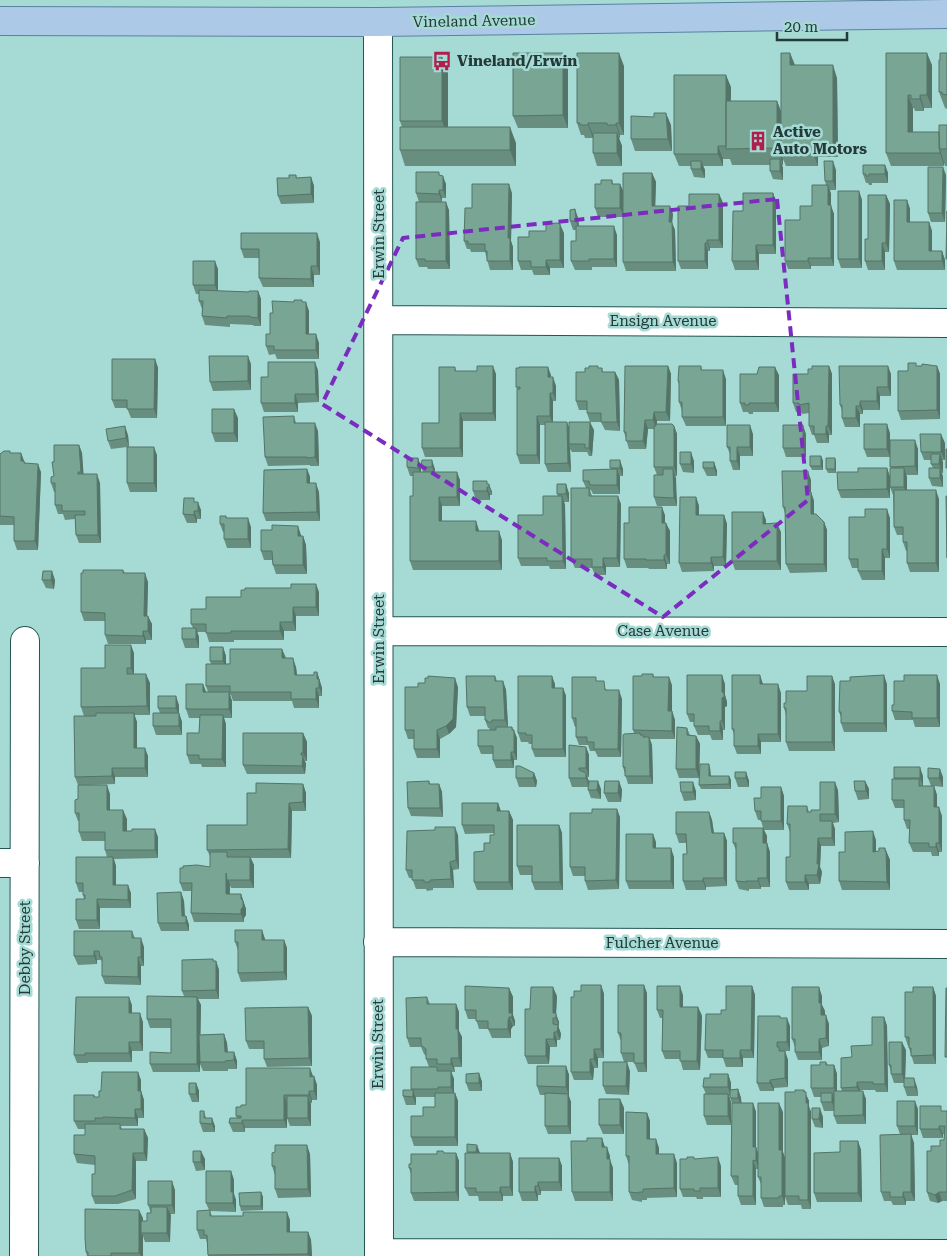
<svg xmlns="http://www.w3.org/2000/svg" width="947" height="1256" viewBox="0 0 947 1256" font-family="'Roboto Serif',serif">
  <rect width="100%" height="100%" fill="#a5dad5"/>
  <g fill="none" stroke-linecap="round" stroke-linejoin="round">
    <defs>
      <path id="minor" d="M378,22L379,1256
        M379,320L947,323
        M379,631L947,632
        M0,863H25
        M378,942L947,944
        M379,1253L947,1254
        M24,1256L25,641"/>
      <path id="major" d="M0,21L378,22L947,14"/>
    </defs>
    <use href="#minor" stroke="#225652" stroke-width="30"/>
    <use href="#major" stroke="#5981a1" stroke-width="30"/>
    <use href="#minor" stroke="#fff" stroke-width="28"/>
    <use href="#major" stroke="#accae8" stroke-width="28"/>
  </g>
  <path fill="#678e7f" d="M790,53L794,65L837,78L838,157H818V166H786L783,159V165H782L783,168V180L773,179L770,171V165H732L730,159H723V166H703L705,170V178L694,177L691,169V166H679L674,154L731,87V101H777L781,111Z
    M886,53L932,65V108H924V111H915L914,108H913V132H939L947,125V166H945L944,163V166H891L886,153Z
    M947,53V109L945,108L939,92L940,60Z
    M568,66V128H518L513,116Z
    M624,66V135H620V138H619L622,146V166H597L593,153V138H585L584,135H581L577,123Z
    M448,73V127L516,143V166H405L400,150L402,127L400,121Z
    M654,117L671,125L672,151H635L631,139Z
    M885,165L888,173V183H872V185H869L868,183H866L863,174Z
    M836,170V190H830L831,194V206L834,214V266H811V269H788L785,261L812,206L826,185L825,181Z
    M652,173L656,182L655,206L673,214L672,223L675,230L676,271H626L623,262V217H598L595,208L601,184L612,180L613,184H620L623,191Z
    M296,175L297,178L311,177L314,186V203L281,204L278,196L289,178Z
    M440,175L446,184V198H442V202L449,210L450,269H428L427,267H419L416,259L419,202L416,193Z
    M946,175L945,222H931L928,213Z
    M859,191L862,200V268H841L838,259Z
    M512,193L511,241L513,247V270H490L485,252H471L470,249H467L464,241L472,208Z
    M773,193L776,202V254H759V270H735L732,261L743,211Z
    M719,194L723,203V248H710V251H708V269H681L678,261L689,206Z
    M886,195L890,204L889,252H885V270H868L865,261Z
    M907,200L910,209V222H929L932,231V251H942L945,260V270H897L894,261Z
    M575,209L578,218L579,226L617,235V267H592V270H575L571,261L576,241V230H573L570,221Z
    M564,233V268H550V275H534L532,270H521L518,261L529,237Z
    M320,242V275H314V287H263L259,278V258H244L241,249Z
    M218,269V291L249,292L258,291L261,299V326H254L253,325L230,324V327L205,325L202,316V309L199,301V294H196L193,285Z
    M303,302L309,311V334L319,343V359H277L275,354L269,355L266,346L270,334L273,313Z
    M155,359L158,368L157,418H131L127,408H115L112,400Z
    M251,364V390L213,391L210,382Z
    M668,366L671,374L670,421H657V424L674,426L677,434V476H675L677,506H657L654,497L657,475L654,467V429H648L646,449H629L624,432Z
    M701,366L702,370L726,379V426H686L682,417V411L679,402V385L678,381Z
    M829,366L832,374V435H829V443H817L814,435H812L809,426V413L802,414L801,412H796L793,403L808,374L812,369Z
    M917,366H937L940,374V419L901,420L898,411L908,371Z
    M455,367L456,371L496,374V421H463V457H425L422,448L439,423Z
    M599,368H602L603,372H615L619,380L620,431L605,430L601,422H590L587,413V410H579L576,401L585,372Z
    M318,370L319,402L298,403V412H264L261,403Z
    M891,374V396H880V410H863V414H860V427H845L842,418V411L840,405Z
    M551,375V377L556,386V401H553V422L569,427L594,430L592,456H589L587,452H572L570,449L571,472H548L545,464V425H540V464H520L517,455V389L516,387Z
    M779,375V412H753V414H749L748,412H743L740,403Z
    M294,416L296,423L318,431L319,466H310V465L268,466L265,457Z
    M238,418V442H215L212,433Z
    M890,433V440L918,449V475H906L907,477V490L939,499V572H910L907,563V551H906L903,542V535H897L894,527L893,495L890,487V498H841L838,490L858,472L887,468L890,477L891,468L890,457H867L864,449Z
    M753,434V456H740V470H733L730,461V454L727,447Z
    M806,434V457H786L783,448Z
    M128,435L129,447L157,455V492H130L127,483V447L111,449L108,441Z
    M945,443V460H942L943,462V473H942L943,477V487L932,486L929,478L933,468L931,464V460H924L921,452Z
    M79,445L82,453L83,474L100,483L101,543H79L76,535L75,519L65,520L63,514H58L55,505V492H54L51,483L54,476V462Z
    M10,451V453H21L25,463L41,472L38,550H17L14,541V525H0V461Z
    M821,456L823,461V470H812L810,466Z
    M418,458L421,467V472H423L421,467L422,460L435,469V472L460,480V506H442V521L479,530V531L502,540V570H413L410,561L413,496V476H410L407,467Z
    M835,458L836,462V473H828L826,469Z
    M610,460L623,469V476H620V494H593L591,490H590L592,496L621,504L620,567H606V575H595L592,568H575L571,559L586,488L583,481L611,470Z
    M694,461V473L683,472L680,464Z
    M714,462L717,471V476H707L703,468Z
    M307,469L310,477V483L319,492L320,521H266L263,513Z
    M811,480V492L814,501V514L824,522L827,530V572L790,573L786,564L785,513L783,507Z
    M488,484L492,492V495H490V500H476L473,491Z
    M569,493V502H564L565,505L566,569H550L549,566H521L518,558L543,515L558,496L557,494Z
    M696,497L699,506V515H724L727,524L726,566H714V571L682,572L679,563Z
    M195,502L201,510V519H197V523H187L183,514Z
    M665,515V523L670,531V564H667V569H649L648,568H627L624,559L629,523Z
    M226,516L227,518L251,527V548H227L224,539V532H223L220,524Z
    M890,518V558H885V580H862L858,571V568H852L849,559Z
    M766,520V523L781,532V570H735L732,561Z
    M301,535V536H303L306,545L307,574H276L273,565L272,560H264L261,551Z
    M123,570L125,573L148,582L147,616L152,624V640H146V644H108L105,635V621H84L81,612Z
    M42,580H55L54,589L46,588Z
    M319,592V616H296V631H284V640H234V642H209L206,632H197L199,637V648H185L182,639L193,628L191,624L206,609L241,597Z
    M223,647L226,656V664L286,658L296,667L297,675H314L317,672L322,688V696H319V708H294L292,701H233L231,695H230L232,701V718H224L226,724V767H202L201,764H190L187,755L199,733L200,718H189L186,709L203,684L206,692H208L206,686L211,664L210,661Z
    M134,653V674L150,683V715H134L137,722V748L148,756V777H115V784L86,785L110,794V810L127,819V831L158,837V858L114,859L116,866V885L131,893V908H100V929H79L76,920L84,899L83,895V892H79L76,883L107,857L105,850V841H82L79,832V821H78L75,813L78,799V785L75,777L96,716H84L81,707L105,668Z
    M653,674L654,677L672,685V711L675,720V739H650L652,745L653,784H628L623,767L634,733L633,730L642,676Z
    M495,676L497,681H503L506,690L508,727L514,730L517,738V760H514V768H496L493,760V754H481L478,746L490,730L489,728H488L485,720V716H470L467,707Z
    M597,681L607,690L622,699L621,757H598L595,751H590L588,745H579L576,737V727H575L572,718Z
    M555,684V688H563L566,696V757H535L532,749V744H529L528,742H521L518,733Z
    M725,684V695L727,702V706L725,707V730H723V740H712L710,735H698L694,726V722H690L687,714Z
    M763,684L781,693V742H761V754H737L734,746V734L732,729Z
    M835,684V751H789L786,742V715L784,708L786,703Z
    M887,684V732H844L841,723V717L839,712Z
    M940,684V727H915L913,720H895L892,711L894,705Z
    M458,687L456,727L449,734L440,739V758H417L414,749V739H408L405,730Z
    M179,705V713L182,722V735H156L153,726L160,713L158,708Z
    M687,728L690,735L696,736L700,744L699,778H679L676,769Z
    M303,733L307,742V761H305L306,764L305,774H247L243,765Z
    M586,747L589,755V777H587L589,781L601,789V799L591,798L588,790V787H572L569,778Z
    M710,768L711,776H729L731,780V789H701L699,785Z
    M746,772L749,781V787H738L735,778Z
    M534,773L537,781L536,787H519L516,778Z
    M923,776V786H931L928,778L943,777V787L934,786L937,795V807L942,816V852H939V856H932L931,852H913L909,843L910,829H907L904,820V808H895L892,800L894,778Z
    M429,781L430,784H439L442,792L443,817L411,816L408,808Z
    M619,781L622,790L621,802H608L604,793Z
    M865,781L869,789V799L858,800L855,791Z
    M303,784L306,793V811H292L291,858H251L254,865V888H231L230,885V894H241L246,909V915L244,918V922H194L191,913L192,891H183L180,883L210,867V856L207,850L247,825L256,793Z
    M781,787L784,796V830H764L767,836V843L770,852V887H761V889H749V891L739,889L736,881V850L733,843L763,828L761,820H758L755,811L761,798Z
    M838,790L839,822L833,823L835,829V846H821L820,867L822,872L820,884H809V890H789L786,882L790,857V832L787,824L807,806L809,812L820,810Z
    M696,791V800L684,801L681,792Z
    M498,803L501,811H509L513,820V890H477L474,882L484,851L494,835V833L465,834L462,825Z
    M709,812L712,820L714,833H724L727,841V886L706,887V890H686L683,881L687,854L686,843H679L676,834Z
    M620,817L619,889L588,890L585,881V876H573L570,867Z
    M559,825L562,833L563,890H535L532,882V875H520L517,866Z
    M458,835L459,869L453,870L454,888H433V890L427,891L426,889H416L412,878H409L406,870Z
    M876,840V852L886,851L890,860V890H842L839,881L845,852Z
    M656,842V848L674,857V889H629L626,881Z
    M181,892L184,901L185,916H186L189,925V931H161L158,923Z
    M262,930L265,940H284L287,948V980L241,982L238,973V950L235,942Z
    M132,931L135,938L144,947V966H141V985L105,984L102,976V962L101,960H97V964L78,965L74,956Z
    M214,961H216L219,970V999H198L201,1005L200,1035L224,1034L227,1043L228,1052H234L237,1061V1069H228V1071H203L200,1064V1072H153L150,1064L171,1053V1028H150L147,1019L184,996L182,991Z
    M601,985L604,994V1058H598V1068H594L593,1080H574L571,1072L574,997L581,991Z
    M752,986L755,995L754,1058H743V1067H726L723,1058H708L705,1050L721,1014L726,1010Z
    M933,987L936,996V1064H914L909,1048V1046H908L905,1037L913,992Z
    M509,988L513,997V1015L515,1021V1026H513L511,1029V1038H492L488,1029H479L476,1019H468L465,1010Z
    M647,993V1072H638L634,1062H624L621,1053V1041L618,1033Z
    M683,995V1007H698L702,1016L700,1070H683L680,1059H665L662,1051V1018H660L657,1010Z
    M557,996L556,1014L559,1022V1026H558L561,1034L560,1040H557V1047H550L549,1064H528L525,1056L530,1009Z
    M822,996V1005L825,1011V1015L829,1024V1046L822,1048V1060H798L795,1052V1047L792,1039Z
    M427,997L430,1004H456L459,1012V1031L462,1037V1067H454L455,1072H451L454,1079V1093H455L458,1101V1146H414L411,1137L423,1116L435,1107V1097H416V1105H406L403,1096L411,1090V1089L429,1067L426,1059V1056L424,1054L421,1047H410L407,1038Z
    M132,1005V1013L143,1022V1051H132V1062H88V1063H77L74,1055Z
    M308,1007L312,1016V1066L267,1067L264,1059V1049H249L246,1041Z
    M780,1016V1018L790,1026V1051H781H785L788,1060V1087L774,1088V1091H760L757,1083Z
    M884,1017L887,1026L888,1092H876L875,1090H860L866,1099V1124H837L834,1116V1111H824L821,1102V1097H814L811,1088L820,1065L826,1062L828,1065H834L837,1074V1091H842L841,1088L852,1057L872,1045Z
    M906,1050L905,1078L917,1087L918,1096H907L904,1087V1083H894L891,1074V1072L889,1065Z
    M566,1066L569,1075V1096L571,1102V1134H548L545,1126V1095H540L537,1086Z
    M630,1071L629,1095L606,1094L603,1086Z
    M479,1073L482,1082V1091H469L466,1083Z
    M728,1074L731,1083V1090L738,1089L741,1098V1103H753L756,1112V1147L758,1153L783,1112V1152L785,1158L795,1092L804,1090L809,1101V1106L811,1112V1209H802L801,1205H788L785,1197V1205H783V1207H764L761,1198V1184L758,1177V1169H756V1205H741L738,1196V1185H735L731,1176L732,1104L730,1096H729L731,1102V1125H707L704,1116L706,1094L703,1087L710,1078Z
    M314,1076L317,1085V1100H312V1103H311V1126H290L287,1118V1128H245V1132H233L229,1123L237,1118L236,1116L241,1107L246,1105Z
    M141,1080V1091L144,1100V1118H138V1126H121L122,1129H144L148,1138L147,1161H136V1199L118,1204H95L92,1196L95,1174V1165L77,1163L74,1154L85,1135V1129H78L74,1121L94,1095L95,1097H99L101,1091Z
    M196,1083L199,1091V1102H192L189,1094Z
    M620,1099L624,1108V1134H603L599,1125Z
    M918,1109V1135H911L914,1143L915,1201H906V1205H893L891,1201H884L881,1192L900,1134L897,1126Z
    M204,1111L206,1118L215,1126V1132H203L200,1123Z
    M942,1111H947V1201H942L938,1203L930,1201L927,1192L931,1151L940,1146L944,1140V1134H943V1138H923L920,1129Z
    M647,1113L650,1121V1139L659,1148V1154L677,1163V1197L647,1198V1200H642V1202L632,1200L629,1192V1165L626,1156Z
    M823,1117V1128L815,1127L812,1119Z
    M858,1141L861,1150L862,1202H817L814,1193L840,1152Z
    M467,1144L480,1153H510L513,1162V1196H503V1201H479L478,1196H469L465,1188L467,1153Z
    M605,1147L610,1156V1160L613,1168V1201H575L572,1192Z
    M444,1153H456L459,1161V1201H414L411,1193V1174L409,1168L411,1164L437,1154Z
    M310,1154L311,1197L278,1198L275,1189V1175L272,1166Z
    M559,1158L562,1166V1191H541V1195H538V1201H522L519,1192Z
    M205,1159V1170L196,1171L193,1162Z
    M695,1159L721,1166V1197H703V1199H697L696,1197H683L680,1189Z
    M231,1171L234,1180V1194L236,1200V1212L210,1211L212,1216L290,1220V1232H308L311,1240L312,1256H208L207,1243L206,1239H200L197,1230L209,1210L206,1203Z
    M175,1190V1214H170V1242H145L143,1236V1256H87L86,1252L143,1218V1221H147L151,1213L148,1205Z
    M261,1192L263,1197V1210L241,1211L240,1206Z"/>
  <path fill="#547468" d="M563,53L568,66V128L563,115Z
    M619,53L624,66V135L619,123Z
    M790,53L795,65H790Z
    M927,53L932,65V108L927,95Z
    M442,57L448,73V137L442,121Z
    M833,65L837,78L838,157L833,144Z
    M726,75L731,87L730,149H727L726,146Z
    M908,95L913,108V145L908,132Z
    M920,95L924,108V111L920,99Z
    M777,101L783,117L781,153L783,159V165L777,148Z
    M666,113L671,125L672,151L668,139Z
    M588,123L593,135V138L588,125Z
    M616,123L620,135V138L616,125Z
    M510,127L516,143V166L510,150Z
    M617,133L622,146V166L617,153Z
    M813,144L818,157V166L813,153Z
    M718,146L723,159V166L718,154Z
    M940,150L944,163V166L940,153Z
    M780,159L783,168V180L780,171Z
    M701,161L705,170V178L701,169Z
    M833,161L836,170V190L833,181Z
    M885,165L888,173V183L885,174Z
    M943,167L946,175L945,222L942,213Z
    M652,173L656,182L655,214L652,206Z
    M443,176L446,184V198L443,190Z
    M311,177L314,186V203L311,194Z
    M509,184L512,193L511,241L513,247V270L510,261L508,238Z
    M620,184L624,193V217L620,208Z
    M828,185L831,194V206L834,214V266L831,258L828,205Z
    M439,190L442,198V202L439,194Z
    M859,191L862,200V268L859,259Z
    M773,193L776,202V254L773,245Z
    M719,194L723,203V248L719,240Z
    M886,195L890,204L889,252L886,243Z
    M907,200L910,209V231L907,222Z
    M446,202L449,210L450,269L446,261Z
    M670,206L673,214L672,223L675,230L676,271L673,262L669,222Z
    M575,209L578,218L579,230L576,221Z
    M929,222L932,231V260L929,251Z
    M560,224L564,233V268L560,260Z
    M614,226L617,235V267L614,259Z
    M317,233L320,242V275L317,266Z
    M707,240L710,248V251L707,243Z
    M705,243L708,251V269L705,261Z
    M882,243L885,252V270L882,261Z
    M756,245L759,254V270L756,261Z
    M942,251L945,260V270L942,261Z
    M808,258L811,266V269L808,261Z
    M546,260L550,268V275L546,267Z
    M215,261L218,269V294L215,285Z
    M311,266L314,275V287L311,279Z
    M258,291L261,299V326L258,318Z
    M306,302L309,311V343L306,334Z
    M316,334L319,343V359L316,350Z
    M248,356L251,364V390L248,381Z
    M155,359L158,368L157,418L154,409Z
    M315,362L318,370L319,402L316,394Z
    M493,366L496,374V421L493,413Z
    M668,366L671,374L670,421L666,412Z
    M829,366L832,374V435L828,426Z
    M888,366L891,374V396L888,387Z
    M937,366L940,374V419L937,410Z
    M548,367L551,375V386L548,377Z
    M775,367L779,375V412L775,403Z
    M723,370L726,379V426L723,417Z
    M615,372L619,380L620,431L617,422Z
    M553,377L556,386V401L553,393Z
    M877,387L880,396V410L877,401Z
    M550,393L553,401V425L550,416Z
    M295,394L298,403V412L295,403Z
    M860,401L863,410V414L860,406Z
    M856,406L860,414V427L856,418Z
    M234,409L238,418V442L234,433Z
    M654,412L657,421L656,429L653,420Z
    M460,413L463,421V457L460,448Z
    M537,416L540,425V464L537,455Z
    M645,420L648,429L646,449L643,441Z
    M567,422L570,430L569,444L570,449L571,472L568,463Z
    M590,422L594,430L592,456L589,448Z
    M315,423L318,431L319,466L315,457Z
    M887,424L890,433V457L887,449Z
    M750,425L753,434V456L750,447Z
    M803,425L806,434V457L803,448Z
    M125,426L128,435L129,447L126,438Z
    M674,426L677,434V476L674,467Z
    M826,426L829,435V443L826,434Z
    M941,434L945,443V460L941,452Z
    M915,440L918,449V475L915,466Z
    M79,445L82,453L84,480L81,472Z
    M154,447L157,455V492L154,483Z
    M737,447L740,456V470L737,461Z
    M691,452L694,461V473L691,464Z
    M21,453L27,470L21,461Z
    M940,454L943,462V473L939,464Z
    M821,456L823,461V470L821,466Z
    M418,458L421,467V476L418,468Z
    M835,458L836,462V473L835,469Z
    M432,460L435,469V476L432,467Z
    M620,460L623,469V476L620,468Z
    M714,462L717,471V476L714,468Z
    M38,464L41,472L38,550L35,541Z
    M887,468L890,477V498L887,489Z
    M904,468L907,477V496L904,487Z
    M940,468L943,477V487L940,478Z
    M307,469L310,477V492L307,483Z
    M617,469L620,478V494L617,485Z
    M673,469L676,478L677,506L674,498Z
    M808,471L811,480V501L808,492Z
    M457,472L460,480V506L457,497Z
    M97,474L100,483L101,543L98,535Z
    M316,483L319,492L320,521L317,512Z
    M489,484L492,492V495L489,487Z
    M566,484L569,493V502L566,494Z
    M487,487L490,495V500L487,491Z
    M936,490L939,499V572L936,563Z
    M811,492L814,501V522L811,514Z
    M562,496L565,505L566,569L563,561Z
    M618,496L621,504L620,567L617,558Z
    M439,497L442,506V530L439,521Z
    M696,497L699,506V524L696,515Z
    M198,502L201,510V519L198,511Z
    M662,507L665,515V532L662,523Z
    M887,509L890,518V558L887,549Z
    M194,511L197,519V523L194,515Z
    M763,512L766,520V532L763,524Z
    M724,515L727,524L726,566L723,557Z
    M248,518L251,527V548L248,539Z
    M476,521L479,530V540L476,531Z
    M824,522L827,530V572L824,564Z
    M666,523L670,531V564L666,555Z
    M777,523L781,532V570L777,561Z
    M298,526L301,535V545L298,536Z
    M499,531L502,540V570L499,561Z
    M303,536L306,545L307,574L303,565Z
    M882,549L885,558V580L882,571Z
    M664,555L667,564V569L664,560Z
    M711,557L714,566V571L711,563Z
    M603,558L606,567V575L603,567Z
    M52,571L55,580L54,589L51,580Z
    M145,573L148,582L147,624L144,616Z
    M316,584L319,592V616L316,607Z
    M293,607L296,616V631L293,622Z
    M148,616L152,624V640L148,631Z
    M280,622L284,631V640L280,631Z
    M196,628L199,637V648L196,639Z
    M143,631L146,640V644L143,636Z
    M131,645L134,653V676L131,668Z
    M223,647L226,656V669L223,661Z
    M282,649L286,658V667L282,658Z
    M293,658L296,667L298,684L295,675Z
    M317,672L322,688V696L317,679Z
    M146,674L150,683V715L147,706Z
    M722,675L725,684V695L727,702V706L725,707V730L722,721Z
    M760,675L763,684V693L760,684Z
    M884,675L887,684V732L884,723Z
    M937,675L940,684V727L937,718Z
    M552,676L555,684V696L552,688Z
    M832,676L835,684V751L832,742Z
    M669,677L672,685V720L668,711Z
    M455,678L458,687L456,727L449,734L446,726Z
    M503,681L506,690L508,728L505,720Z
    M203,684L206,692H203Z
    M778,684L781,693V742L778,734Z
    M316,688L319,696V708L316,699Z
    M563,688L566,696V757L563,749Z
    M619,690L622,699L621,757L618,749Z
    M229,692L232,701V718L229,709Z
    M176,696L179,705V713L182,722V735L179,726V717L176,708Z
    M672,711L675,720V739L672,731Z
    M134,713L137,722V756L134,748Z
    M223,715L226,724V767L222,759Z
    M720,721L723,730V740L720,731Z
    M512,727L517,738V760L514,752Z
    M437,730L440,739V758L437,749Z
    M303,733L307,742V761L303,753Z
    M758,734L761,742V754L758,746Z
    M696,736L700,744L699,778L696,769Z
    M649,737L652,745L653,784L650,776Z
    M586,747L589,755V777L586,768Z
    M145,748L148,756V777L145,768Z
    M511,752L514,760V768L511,760Z
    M301,753L306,764L305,774L302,766Z
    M709,764L710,768L711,780L709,776Z
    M920,767L923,776V786L920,778Z
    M112,768L115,777V784L112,776Z
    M940,769L943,777V787L939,778Z
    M746,772L749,781V787L746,778Z
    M534,773L537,781L536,787L533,778Z
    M586,773L589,782V787L586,778Z
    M729,776L731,780V789L729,784Z
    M598,781L601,789V799L597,790Z
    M619,781L622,790L621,802L618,793Z
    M865,781L869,789V799L866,791Z
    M693,782L696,791V800L693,792Z
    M835,782L838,790L839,822L835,814Z
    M303,784L306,793V811L303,802Z
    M439,784L442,792L443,817L440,808Z
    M107,785L110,794V819L107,810Z
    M934,786L937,795V816L934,807Z
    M781,787L784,796V830L781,821Z
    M289,803L292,811L291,858L288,849Z
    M498,803L501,812L497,811Z
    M939,807L942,816V852L939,843Z
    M617,809L620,817L619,889L616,880Z
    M123,810L127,819V840L123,831Z
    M509,811L513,820V890L509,882Z
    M709,812L712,820L715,842L712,833Z
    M832,821L835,829V846L832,838Z
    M559,825L562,833L563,890L560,882Z
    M455,827L458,835L459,869L456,860Z
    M763,828L767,836V852L763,843Z
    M155,829L158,837V858L155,850Z
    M873,831L876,840V860L873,852Z
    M724,833L727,841V886L724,878Z
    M653,834L656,842V857L653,848Z
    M818,838L821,846L820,867L822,872L820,884L817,875Z
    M767,843L770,852V887L767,878Z
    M936,843L939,852V856L936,847Z
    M671,848L674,857V889L671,881Z
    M885,848L890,860V890L887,882Z
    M113,857L116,866V893L113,885Z
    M250,857L254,865V888L250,880Z
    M450,862L453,870L454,888L451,879Z
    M226,873L230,885L229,902L226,894Z
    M805,875L809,884V890L805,882Z
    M703,878L706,887V890L703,881Z
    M758,878L761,887V889L758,881Z
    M128,885L131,893V908L128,900Z
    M181,892L184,901L185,923L182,916Z
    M241,894L246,909V915L244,918V922L241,914Z
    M97,899L100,908V929L97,920Z
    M186,916L189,925V931L186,923Z
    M262,930L265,939V948L262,940Z
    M141,938L144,947V966L141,957Z
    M284,940L287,948V980L284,972Z
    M94,951L97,960V964L94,956Z
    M138,957L141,966V985L138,977Z
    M213,959L216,967V961L219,970V999L216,990Z
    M601,985L604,994V1058L601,1049Z
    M644,985L647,993V1072L644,1063Z
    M680,986L683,995V1015L680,1007Z
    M752,986L755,995L754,1058L751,1050Z
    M553,987L557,996L556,1014L559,1022V1026L556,1018L553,1013Z
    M819,987L822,996V1005L825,1011V1024L821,1015L819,1003Z
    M933,987L936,996V1064L933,1055Z
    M509,988L513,997V1015L515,1021V1026L509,1013Z
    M129,997L132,1005V1022L129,1013Z
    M197,997L201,1005L200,1072L197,1064Z
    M456,1004L459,1012V1031L462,1037V1067L459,1058L456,1029Z
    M308,1007L312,1016V1066L309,1058Z
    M698,1007L702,1016L700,1070L697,1061Z
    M140,1013L143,1022V1051L140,1042Z
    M826,1015L829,1024V1046L826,1038Z
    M509,1017L513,1026L511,1029V1038L508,1029V1021Z
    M884,1017L887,1026L888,1092L885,1084Z
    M787,1018L790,1026V1051L787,1042Z
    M558,1025L561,1034L560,1040L557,1032Z
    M554,1032L557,1040V1047L554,1039Z
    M224,1034L227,1043L228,1061L225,1052Z
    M546,1039L550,1047L549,1064L546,1056Z
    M819,1039L822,1048V1060L819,1052Z
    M129,1042L132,1051V1062L129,1053Z
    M902,1042L906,1050L905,1083L902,1074Z
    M594,1049L598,1058V1068L594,1059Z
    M740,1050L743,1058V1067L740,1058Z
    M785,1051L788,1060V1087L785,1078Z
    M234,1052L237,1061V1069L234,1060Z
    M451,1058L454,1067L455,1072L451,1064Z
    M590,1059L594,1068L593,1080L590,1072Z
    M627,1062L630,1071L629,1095L626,1086Z
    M834,1065L837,1074V1097L834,1088Z
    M566,1066L569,1075V1096L566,1087Z
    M310,1068L313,1076L310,1077Z
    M451,1071L454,1079V1095L451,1087Z
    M138,1072L141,1080V1100L138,1091Z
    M479,1073L482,1082V1091L479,1083Z
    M728,1074L731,1083V1096L728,1087Z
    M314,1076L317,1085V1100L314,1091Z
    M914,1078L917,1087L918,1096L915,1087Z
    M770,1080L774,1088V1091L770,1083Z
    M857,1082L860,1090V1095L857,1087Z
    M196,1083L199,1091V1102L196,1094Z
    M738,1089L741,1098L742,1107L738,1098Z
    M413,1090L416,1099V1105L413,1097Z
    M804,1090L809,1101V1107L811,1112V1209L808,1200L806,1103Z
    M141,1091L144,1100V1118L141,1109Z
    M309,1091L312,1100V1103L309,1095Z
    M863,1091L866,1099V1124L863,1115Z
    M455,1093L458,1101V1146L455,1137Z
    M832,1093L835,1101V1111L832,1102Z
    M568,1094L571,1102V1134L568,1126Z
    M728,1094L731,1102V1125L728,1116Z
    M284,1095L287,1103V1128L284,1120Z
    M308,1096L311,1105V1126L308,1118Z
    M620,1099L624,1108V1134L620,1125Z
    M915,1101L918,1109V1135L915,1126Z
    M753,1103L756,1112V1147L759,1156V1169L756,1161L753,1147Z
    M779,1103L783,1112V1152L785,1158V1205L782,1196L779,1150Z
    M820,1108L823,1117V1128L819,1119Z
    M135,1109L138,1118V1126L135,1118Z
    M647,1113L650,1121V1148L647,1139Z
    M212,1118L215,1126V1132L212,1124Z
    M242,1120L245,1128V1132L242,1123Z
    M939,1126L943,1134V1138L939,1129Z
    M144,1129L148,1138L147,1161L144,1153Z
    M911,1134L914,1143L915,1201L911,1192Z
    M602,1138L605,1147H602Z
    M656,1139L659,1148V1162L656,1154Z
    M858,1141L861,1150L862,1202L858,1193Z
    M307,1145L310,1154L311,1197L308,1189Z
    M477,1145L480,1153L479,1161L476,1152Z
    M607,1147L610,1156V1160L613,1168V1201L610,1192L607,1159Z
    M201,1151L205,1159V1170L201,1162Z
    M133,1153L136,1161V1199L132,1190Z
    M456,1153L459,1161V1201L456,1192Z
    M510,1153L513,1162V1196L510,1187Z
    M674,1154L677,1163V1197L674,1188Z
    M718,1157L721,1166V1197L718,1188Z
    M559,1158L562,1166V1191L559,1182Z
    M753,1160L756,1169V1205L753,1196Z
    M231,1171L234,1180V1194L236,1200V1212L233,1203L231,1192Z
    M172,1181L175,1190V1214L172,1205Z
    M538,1182L541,1191V1195L538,1186Z
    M535,1186L538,1195V1201L535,1192Z
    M500,1187L503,1196V1201L500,1192Z
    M261,1192L263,1197V1210L261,1206Z
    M903,1192L906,1201V1205L903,1197Z
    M939,1192L942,1201L938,1203L935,1195Z
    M167,1207L171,1215L170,1242L167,1233Z
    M139,1210L143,1218V1233H141L143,1236V1256H141L139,1253Z
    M287,1212L290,1220V1241L287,1232Z
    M308,1232L311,1240L312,1256H309L308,1254Z"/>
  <path fill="#78a594" stroke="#547468" d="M513,53H563V115L513,116Z
    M577,53H619V123H616V125H607V123H588V125H580V123H577Z
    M781,53H790V65H833V144H813V153H781Z
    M886,53H927V95H920V99H911V95H908V132H939L940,153H886Z
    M940,53H947V95L942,94V92H939V60H940Z
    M400,57H442V121H400Z
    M674,75H726V146H718V154H674Z
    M726,101H777V148L726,149Z
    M654,113H666L668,139H631V116L654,117Z
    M939,125H947V149H939Z
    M400,127H510V150H400Z
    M593,133H617V153H593Z
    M770,159H780V171H770Z
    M691,161H701V169H691Z
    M824,161H833V181H825Z
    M863,165H885V174H869V176H866V174H863Z
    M928,167H943L942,213H928Z
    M416,172H439V175L443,176V190H439V194L416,193Z
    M623,173H652V206H670L669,222H672L673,262H623Z
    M289,175H296V178L311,177V194L278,196L277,178H289Z
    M601,180H612V184H620V208H595V184H601Z
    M472,184H509L508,238H510V261H487V251H485V244H468V241H464L465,208H472Z
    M812,185H828V205H831V258H808V261H785V220H800V206H812Z
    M838,191H859V259H838Z
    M743,193H773V245H756V261H732L733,211H743Z
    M689,194H719V240H707V243H705V261H678V206H689Z
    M868,195H886V243H882V261H865V239H868Z
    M894,200H907V222H929V251H942V261H894Z
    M416,202H446V261H425V259H416Z
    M575,209L576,221H570V210Z
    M947,211V259H946Z
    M557,223L560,224V260H546V267H531V261H518V237H529V231H546V224Z
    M576,226H614V259H589V261H571V241H576Z
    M241,233H317V266H311V279L259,278V249H241Z
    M193,261H215V285H193Z
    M199,290L249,292V291H258V318L250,317V316H227V318L202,316L203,301H199Z
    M294,300H302V302H306V334H316V350H274V346H266V334H270V313H273L272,301L294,302Z
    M209,356H248V381L210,382Z
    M112,359H155L154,409H127V400H112Z
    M268,362H315L316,394H295V403H261V377H268Z
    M908,363H916V366H922V364L937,366V410L898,411V371H908Z
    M477,366H493V413H460V448H422V423H439V367H455V371H477Z
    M589,366H598V368H602V372H615L617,422H601V413H587V401H576V372H585V368H589Z
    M625,366H668L666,412H654L653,420H645L643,441H626V432H624Z
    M679,366H701V370H723V417H682V402H679V381H678Z
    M812,366H829L828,426H826V434H814V426H809V403L799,405V403H793V374H808V369H812Z
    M839,366H888V387H877V401H860V406H856V418H842V405H840Z
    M519,367H548V377H553V393H550V416H537V455H517V389H520V387H516V368H519Z
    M759,367H775V403H749V405H745V403H740V374H757Z
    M212,409H234V433H212Z
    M294,416V423H315V457L307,458V457H265L263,417Z
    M545,422H567L568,463L545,464Z
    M569,422H590L589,448H585V444H569Z
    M656,424H672L674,426V467H654V426H656Z
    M864,424H887V449H864Z
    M727,425H750V447H737V461H730V447H727Z
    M783,425H803V448H783Z
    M125,426L126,438L108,441L106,429Z
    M920,434H941V452H921Z
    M890,440H915V466L890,467Z
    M54,445H79L81,472H78V474H97L98,535H76L75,515H85V511H62V505H55V483H51V477L54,476L52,462H54Z
    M127,447H154V483H127Z
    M946,449H947V468H946Z
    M4,451H10V453H21V461H24V463L38,464L35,541H14V517L0,516V454Z
    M680,452H691V464H680Z
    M931,454H940L939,464H931Z
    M810,456H821V466H810Z
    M407,458H418V468L407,467Z
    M826,458H835V469H826Z
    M422,460H432V467H421Z
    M610,460H620V468H610Z
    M703,462H714V468H703Z
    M858,468H887V489L838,490L837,472H858Z
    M890,468H904V487H890Z
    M929,468H940V478H929Z
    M307,469V483H316L317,512L263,513L264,470Z
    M617,469V485H590L589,481H583V470Z
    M663,469H673L674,498L654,497V475H663Z
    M782,471H808V492H811V514H816L824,522V564H786L785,507H783Z
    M413,472H457V497H439V521H476V531H499V561H410V496H413Z
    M473,481H487V484H489V487H487V491H473Z
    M557,484H566V494H557Z
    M571,488H589V496H618L617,558H603V567H592V559H571Z
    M894,490H936V563H907V542H903V527H894Z
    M543,496H562L563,561H547V558H518V515H543Z
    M946,496H947V558Z
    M680,497H696V515H724L723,557H711V563H679Z
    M184,498H194V502H198V511H194V515L183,514Z
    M629,507H662V523H666V555H664V560H646V559H624V523H629Z
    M865,509H887V549H882V571H858V559H849V517H865Z
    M732,512H763V524L777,523V561H732Z
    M220,516H226V518H248V539H224V524H220Z
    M272,525L298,526V536H303V565H273L272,551H261V530H272Z
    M83,570H123V573H145L144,616H148V631H143V636L105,635V613L81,612V573H83Z
    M43,571H52L51,580H42Z
    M291,584H316V607H293V622H280V631H231V633H206V624H191V609H206V597H241V590H245V588H291Z
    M182,628H196V639H182Z
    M105,645H131V668H127V674H146L147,706L81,707V668H105Z
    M210,647H223V661H210Z
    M230,649H282V658H293L295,675H314V672H317V679H319V688H316V699H291V692H230V686H206V664H230Z
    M642,674H653V677H669L668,711H672V731L633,730V676H642Z
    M687,675H722V692L724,693V697L722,698V721H720V731H709V726H694V714H687Z
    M732,675H760V684H778V734H758V746H734V729H732Z
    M884,675V723H841V712H839L840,681H850V677Z
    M904,675H937V718H912V712L892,711V705H894V681H904Z
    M428,676L455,678L453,719L446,726L437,730V749H414V730H405V687H418V683H425V678H428Z
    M466,676H495V681H503L505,720H492V722H487V720H485V707H467Z
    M518,676H552V688H563V749H532V735H526V733H518Z
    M807,676H832V742H786V708H784V703H786V691H807Z
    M572,677H596V681H604L605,690H619L618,749H594V742H587V737H576V718H572Z
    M186,684H203V692H229V709H186Z
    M158,696H176V708H158Z
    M96,713H134V748H145V768H112V776L75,777L74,716H96Z
    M153,713H179V726H153Z
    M200,715H223L222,759H199V755H187V733H199Z
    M496,727H512V730H514V752H511V760H493V746H478V730H496Z
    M677,727L687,728V735L696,736V769H676Z
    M243,733H303V753H301V755H303L302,766L243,765Z
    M640,733V735H643V737H649L650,776H625V767H623V735L624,734Z
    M569,745L586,747V768H579V770L586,773V778H569Z
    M700,764H709V776H729V784L699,785Z
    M516,766H520L534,773L533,778H516Z
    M894,767H920V778H894Z
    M928,768L940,769L939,778H928Z
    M735,772H746V778H735Z
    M892,779H919V786H934V807H939V843H936V847H929V843H909L910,820H904V800H892Z
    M429,781V784H439L440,808H408L407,782Z
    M589,781H598L597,790H588Z
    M605,781H619L618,793H604Z
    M854,781H865L866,791H855Z
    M680,782H693V792H681Z
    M820,782H835V814H820V821H832V838H818L817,864H819L817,875H805V882H786V857H790V824H787L788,806H807V812H811V810H820Z
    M256,783L303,784V802L289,803L288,849L207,850V825H247V793H256Z
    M78,785H107V810H123V831H132V829H155V850H105V832H79V813H75V800L78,799Z
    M761,787H781V821H761V811H755L754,798H761Z
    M462,803H498L497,811H509V882H474V852L484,851V843H490V835H494V825H462Z
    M592,809H617L616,880L585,881V867H570V813H592Z
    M676,812H709L712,833H724V878H703V881H683V854H687L686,834H676Z
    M517,825H559L560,882H532V866H517Z
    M435,827H455L456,860L450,862L451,879L430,880V882H424V880H412V870H406L407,831L435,830Z
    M733,828H763V843H767V878H758V881H746V882L736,881V843H733Z
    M873,831V852L879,851V848H885V851H886L887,882L839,881V852H845V832Z
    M626,834H653V848H671V881H626Z
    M210,852H227V857H250V880H227L226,873V894H241V899L243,901V907L241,909V914L191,913L192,883H180V868H183V866L197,865L210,867Z
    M76,857H113V885H128V900L97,899V920H76V899H85V895H83V883H76Z
    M181,892L182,916H186V923H158L157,893Z
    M235,930H262V940H284V972L238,973V942H235Z
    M74,931H132V938H141V957H138V977L102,976V957H100L99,951H94V956H74Z
    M213,959V961H216V990L182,991V960Z
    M581,985H601V1049H594V1059H590V1072H571V997H574V991H581Z
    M618,985H644V1063H634V1053H621V1033H618Z
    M465,986L509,988V1013H512V1017H509L508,1021V1029H488V1021H476V1010H465Z
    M657,986H680V1007H698L697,1061H680V1051H662L663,1010H657Z
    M726,986H752L751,1050H740V1058H723V1050H705L706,1014H721V1010H726Z
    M531,987H553V1013H556V1018H553V1024L558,1025L557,1032H554V1039H546V1056H525V1009H530Z
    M792,987H819V1003H821V1015H826V1038L819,1039V1052H795V1039H792Z
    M913,987H933V1055L911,1056V1048H909V1037H905V992H913Z
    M946,988H947V1057H945Z
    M147,996L197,997V1064H150V1052L171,1053V1019H147Z
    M76,997H129V1013H140V1042H129V1053H85V1055H74Z
    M427,997V1004H456V1029H458L459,1058H451V1064H437V1059H426V1049L421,1045V1038H407L406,998Z
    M308,1007L309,1058L264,1059V1041H246L245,1008Z
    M758,1016H780V1018H787V1042H777V1047H779V1051H785V1078L770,1080V1083H757Z
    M872,1017H884L885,1084H873V1082H857V1087L841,1088V1058L852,1057L851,1046L872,1045Z
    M224,1034L225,1052H234V1060L225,1061V1062H200L199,1035Z
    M889,1042H902V1074H891V1065H889Z
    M603,1062H627L626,1086H603Z
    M820,1062H826V1065H834V1088H811V1065H820Z
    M537,1066H566V1087L537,1086Z
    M411,1067H437V1071H451V1087H438V1089H411Z
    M246,1068H310V1077L314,1076V1091H309V1095H284V1120H242V1123H229L230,1118H241V1116H236V1107H241V1105H246Z
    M102,1072H138V1091H141V1109H135V1118L103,1117V1118H95V1121H74V1095H94V1097H99V1091H101Z
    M479,1073V1083H466V1074Z
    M710,1074H728V1087H703L704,1078H710Z
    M904,1078H914L915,1087H904Z
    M189,1083H196V1094H189Z
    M738,1089V1098H730V1090Z
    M403,1090H413V1097L403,1096Z
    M795,1090H804V1092H806V1103H808V1200H799V1196H785V1092H795Z
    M834,1091H863V1115L834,1116Z
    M435,1093H455V1137H411V1116H423V1107H435Z
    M545,1093L568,1094V1126H545Z
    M821,1093H832V1102H821Z
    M704,1094H728V1116H704Z
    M287,1096H308V1118H287Z
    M599,1099H620V1125H599Z
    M897,1101H915V1126H897Z
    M732,1103H753V1147H756V1161L753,1160V1196H738V1176H731Z
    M758,1103H779V1150H782V1196H779V1198H761V1177H758Z
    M920,1106H941V1111H947V1192H939L935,1195L927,1192V1151H931V1146H940V1140H944L945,1126H939V1129H920Z
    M812,1108H820L819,1119H812Z
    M200,1111H204V1118H212V1124L200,1123Z
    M626,1112L647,1113V1139H656V1154H674V1188L643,1189V1192H639V1193L629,1192V1156H626Z
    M85,1124H120V1129H144V1153H133L132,1190L115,1196H92V1174H95V1156L74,1154V1135H85Z
    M911,1134V1192H903V1197H890V1192H881L880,1135Z
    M587,1138H602V1147H607V1159H610V1192H572L571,1141H587Z
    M840,1141H858V1193H814V1153L840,1152Z
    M467,1144L477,1145L476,1152H467Z
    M275,1145H307L308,1189H275V1166H272V1153L275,1152Z
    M193,1151H201V1162H193Z
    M437,1151H443L444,1153H456V1192L411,1193V1168H409V1164H411V1154H437Z
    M465,1153H510V1187H500V1192H476V1188H465Z
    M687,1157H694V1159L718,1157V1188H700V1191H694V1189H680V1159H687Z
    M519,1158H559V1182H538V1186H535V1192H519Z
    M206,1171H231V1192H233V1203H206Z
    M148,1181H172V1205H148Z
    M261,1192V1206H240L239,1193Z
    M151,1207H167V1233H141V1221H147V1213H151Z
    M85,1209L139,1210V1253H111V1256H88V1252H86L85,1238Z
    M210,1210V1216H243V1212H287V1232H308V1254L208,1255L207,1235H204V1230H197V1211Z"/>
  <path fill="none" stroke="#7b2cbf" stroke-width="4" stroke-dasharray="10 6" stroke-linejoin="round" d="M777,199L808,500L663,617L322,404L403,238Z"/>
  <defs>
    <symbol id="bus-bare" viewBox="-9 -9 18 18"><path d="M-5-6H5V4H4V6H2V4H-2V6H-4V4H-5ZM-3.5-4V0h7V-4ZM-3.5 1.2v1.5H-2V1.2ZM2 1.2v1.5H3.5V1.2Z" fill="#b01e4c" stroke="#a5dad5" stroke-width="2.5" paint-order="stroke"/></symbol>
    <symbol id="building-bare" viewBox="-9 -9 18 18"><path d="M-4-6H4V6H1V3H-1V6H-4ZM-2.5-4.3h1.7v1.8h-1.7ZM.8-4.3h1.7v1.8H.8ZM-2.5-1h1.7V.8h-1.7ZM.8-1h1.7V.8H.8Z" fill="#b01e4c" stroke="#a5dad5" stroke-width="2.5" paint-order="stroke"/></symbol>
  </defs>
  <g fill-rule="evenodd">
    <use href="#bus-bare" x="428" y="47" width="28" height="28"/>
    <use href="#building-bare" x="744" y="127" width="28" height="28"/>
  </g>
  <g text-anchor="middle" stroke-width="5" stroke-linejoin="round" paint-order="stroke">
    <g font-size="15" fill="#243a38" stroke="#a5dad5">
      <text transform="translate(474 21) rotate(-1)" y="5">Vineland Avenue</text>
      <text transform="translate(379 234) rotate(-90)" y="5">Erwin Street</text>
      <text x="663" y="326">Ensign Avenue</text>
      <text x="663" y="636">Case Avenue</text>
      <text transform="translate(379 639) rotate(-90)" y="5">Erwin Street</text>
      <text x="662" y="948">Fulcher Avenue</text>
      <text transform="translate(25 948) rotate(-90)" y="5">Debby Street</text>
      <text transform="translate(378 1044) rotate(-90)" y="5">Erwin Street</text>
    </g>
    <g font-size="15" font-weight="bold" fill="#243a38" stroke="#a5dad5" text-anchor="start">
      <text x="457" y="66">Vineland/Erwin</text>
      <text x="773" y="137">Active<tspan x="773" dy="17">Auto Motors</tspan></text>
    </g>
  </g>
  <path d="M777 32v8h70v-8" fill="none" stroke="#243a38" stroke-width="2.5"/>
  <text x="784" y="32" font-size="15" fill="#243a38" stroke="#a5dad5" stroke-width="4" paint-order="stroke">20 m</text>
</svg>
